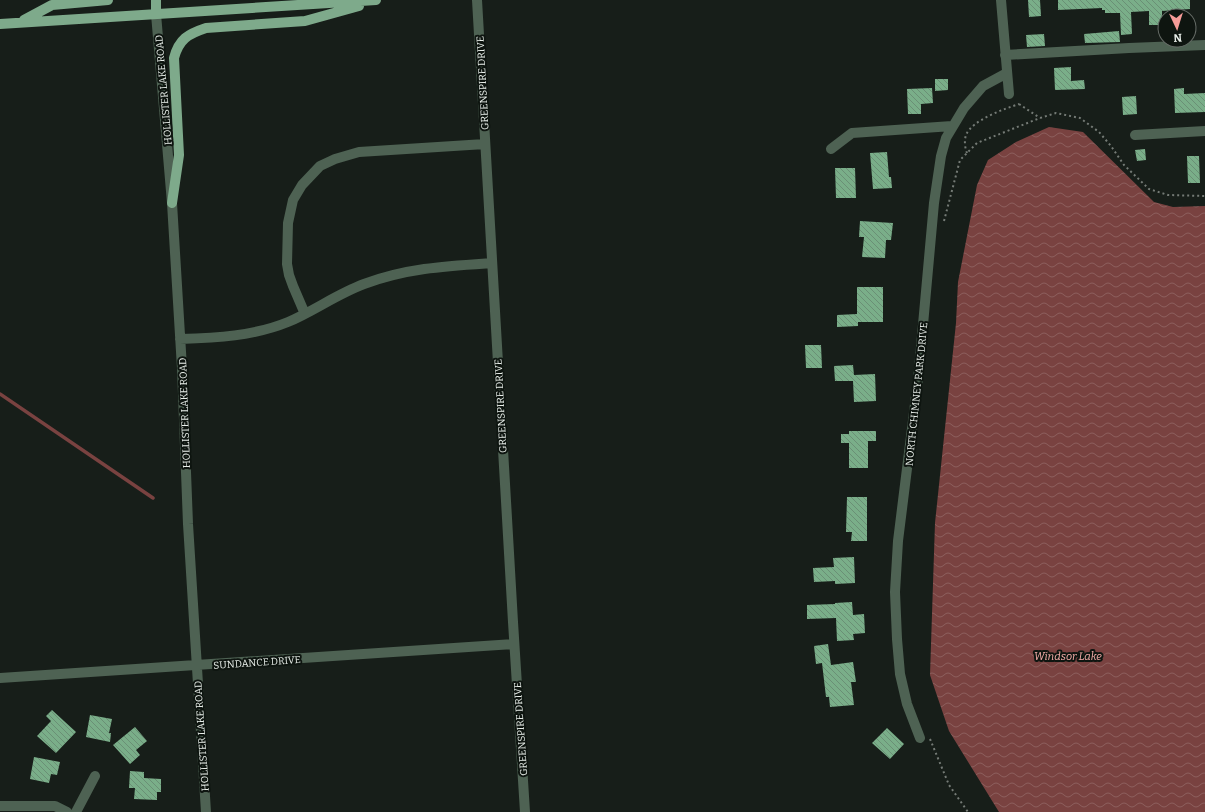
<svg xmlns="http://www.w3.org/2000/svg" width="1205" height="812" viewBox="0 0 1205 812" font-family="Bitter,serif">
  <defs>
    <pattern id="water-waves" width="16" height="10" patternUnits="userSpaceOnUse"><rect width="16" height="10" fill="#794240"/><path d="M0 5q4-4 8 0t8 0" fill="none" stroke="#8c5e5c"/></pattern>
    <pattern id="building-back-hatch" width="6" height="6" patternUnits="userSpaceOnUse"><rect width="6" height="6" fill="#7aae89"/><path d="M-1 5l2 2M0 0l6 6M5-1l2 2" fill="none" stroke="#6a8f75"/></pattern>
  </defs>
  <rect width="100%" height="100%" fill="#171e19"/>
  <path fill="url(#water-waves)" d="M1049,127L1083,132L1154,202L1173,207L1205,206V812H999L949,731L930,675L935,523L956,323L958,282L977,185L988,160L1016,142Z"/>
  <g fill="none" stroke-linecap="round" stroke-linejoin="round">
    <path stroke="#794240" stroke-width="3.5" d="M0,394L153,498"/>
  </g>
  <path fill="url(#building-back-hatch)" d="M1028,0H1040L1041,16L1029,17Z
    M1058,0H1190V9L1162,11V25H1149V11L1131,12L1132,34L1121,35L1120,13H1105V10H1102V8L1058,10Z
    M1119,31L1120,42L1085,43L1084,34Z
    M1044,34L1045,46L1027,47L1026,35Z
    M1071,67V81L1084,80L1085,89L1055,90L1054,68Z
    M935,79H948V90L935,91Z
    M932,88L933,103L921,104V114H908L907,89Z
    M1184,88V94L1205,93V112L1175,113L1174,89Z
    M1136,96L1137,114L1123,115L1122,97Z
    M1145,149L1146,160L1137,161L1135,150Z
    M887,152L889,177H891L892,188L873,189L870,153Z
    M1187,156H1199L1200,183H1188Z
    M835,168H855L856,198H836Z
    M860,221L893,223L891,240H886L885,258L862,257L864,237H859Z
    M857,287H883V322H858V326L837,327V315L857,314Z
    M805,345H821L822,368H806Z
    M853,365L854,375L875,374L876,401L854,402L853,381H835L834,366Z
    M849,431H876V441H868V468H849V443H841V434H849Z
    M847,497H867V541H851L852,532H846Z
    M854,557L855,583L835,584V581L814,582L813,568L834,567L833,558Z
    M852,602L853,615L864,614L865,633L853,634L854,640L837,641L836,618L807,619V605L835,604V603Z
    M828,644L831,665L853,662L856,682H851L854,705L830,707L829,697H826L822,663L816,664L814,646Z
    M52,710L76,732L56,753L37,736L51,721L46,716Z
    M90,715L112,719L109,733H111L110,742L86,737Z
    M135,727L147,741L136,750L140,755L130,764L113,745Z
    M887,728L904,744L890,759L872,743Z
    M34,757L60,762L57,775L51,774L49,783L30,779Z
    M130,771L144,772V778L161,779V792H157V800L134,799L135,788H129Z"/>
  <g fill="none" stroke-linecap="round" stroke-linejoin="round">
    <path stroke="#757b76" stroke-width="2" stroke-dasharray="2 3" stroke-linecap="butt" d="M1019,104L1040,118
      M967,153C965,148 964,141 966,135C972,120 1004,109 1019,104
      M944,221L960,160L977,143L1040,118L1056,113L1080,118L1099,132L1111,146L1124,165L1149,189L1168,195L1205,196
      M930,739L949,785L968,812"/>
    <path stroke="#4e6253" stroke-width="10" d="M477,0L513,622L525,812
      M1001,0L1009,94
      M156,14L172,203L182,368L188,524L206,812
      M1005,55L1129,48L1205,45
      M1135,135L1205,131
      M831,149L852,133L952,126
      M305,314L293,286L289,275L287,264L288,223L293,200L302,185L320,166L335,159L359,152L485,144
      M180,339C216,338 254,336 288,322C314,311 337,294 364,284C407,268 447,266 492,263
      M0,678L514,644
      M920,738L907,704L900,674L897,639L895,592L898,541L918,380L934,203L941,156L946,138L964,108L983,86L1007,73
      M0,806H55L67,812
      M76,812L95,776"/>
    <path stroke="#7eaa8b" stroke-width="10" d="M156,0V14
      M24,20L52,5L108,0
      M0,24L376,0
      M172,203L179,155L174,58C179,39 188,34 206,28L305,21L359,6"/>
  </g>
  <g text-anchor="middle" stroke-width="4" stroke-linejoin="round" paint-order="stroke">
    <g font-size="10" fill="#e9efea" stroke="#0e1510">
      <text transform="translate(482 83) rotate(-93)" y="4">GREENSPIRE DRIVE</text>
      <text transform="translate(163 90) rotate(-95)" y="4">HOLLISTER LAKE ROAD</text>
      <text transform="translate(916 394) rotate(-84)" y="4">NORTH CHIMNEY PARK DRIVE</text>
      <text transform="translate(500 406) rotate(-93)" y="4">GREENSPIRE DRIVE</text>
      <text transform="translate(184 413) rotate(-92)" y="4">HOLLISTER LAKE ROAD</text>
      <text transform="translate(257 662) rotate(-4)" y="4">SUNDANCE DRIVE</text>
      <text transform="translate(520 729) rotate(-94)" y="4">GREENSPIRE DRIVE</text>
      <text transform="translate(201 736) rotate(-94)" y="4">HOLLISTER LAKE ROAD</text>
    </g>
    <g font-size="11" font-style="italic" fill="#f7afab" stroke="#0e1510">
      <text x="1068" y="660">Windsor Lake</text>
    </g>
  </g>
  <g transform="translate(1177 28) rotate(176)"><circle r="19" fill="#0e1510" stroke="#666c67"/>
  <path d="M0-3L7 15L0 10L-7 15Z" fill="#f59b98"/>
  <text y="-6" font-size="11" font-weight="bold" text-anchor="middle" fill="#e9efea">N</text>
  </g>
</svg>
